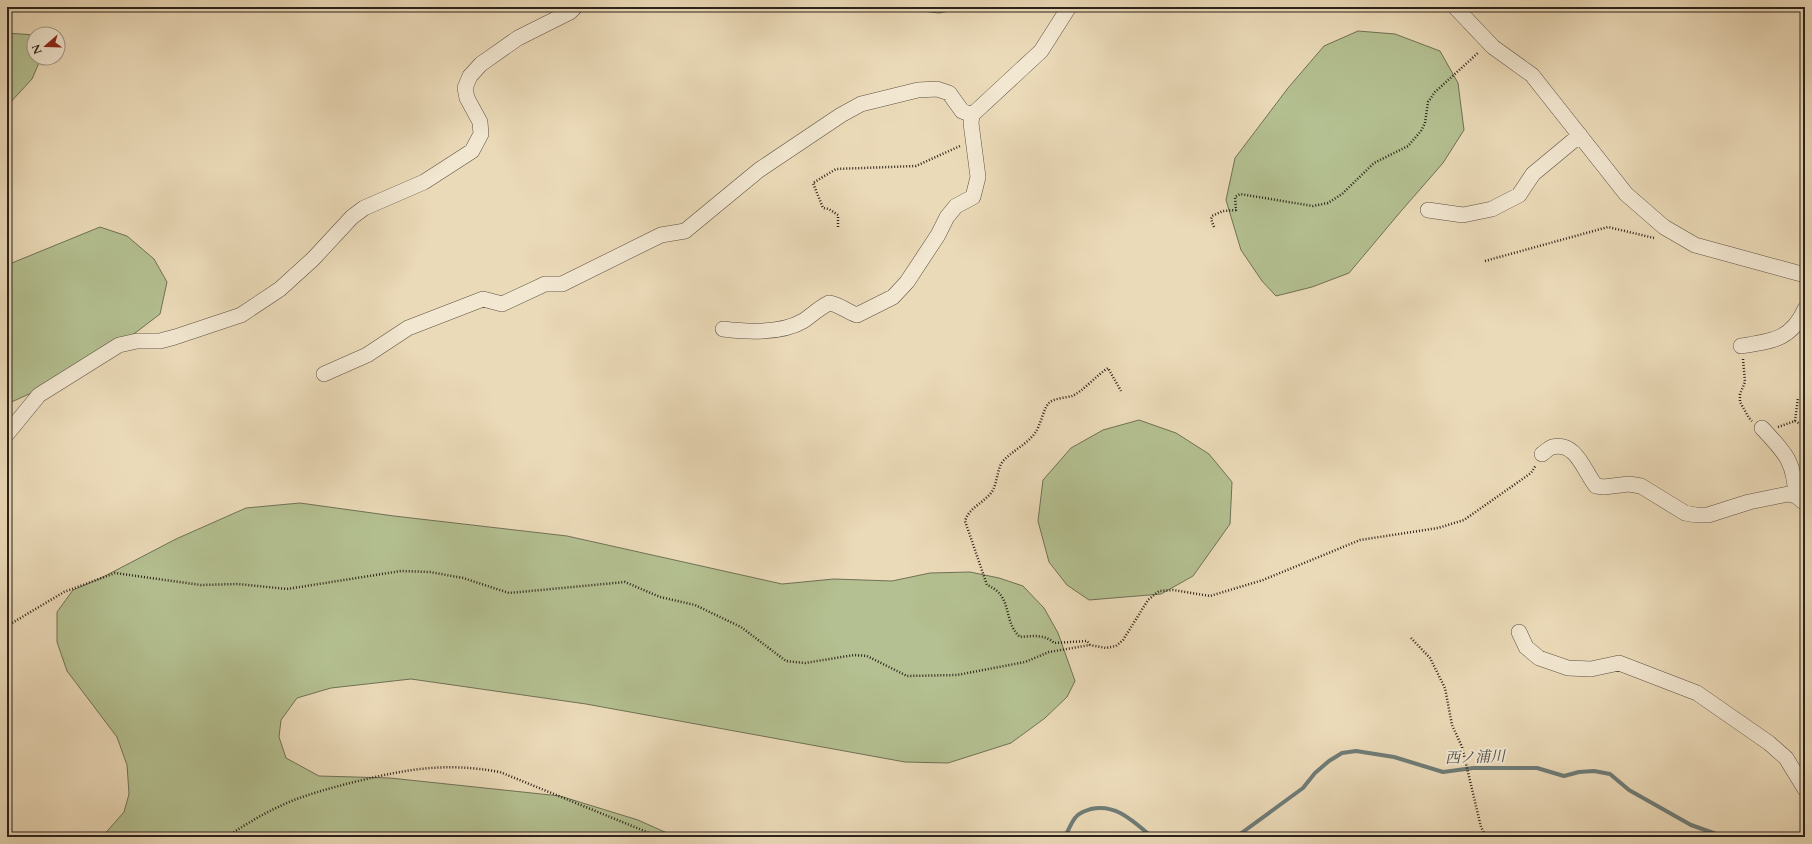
<svg xmlns="http://www.w3.org/2000/svg" width="1812" height="844" viewBox="0 0 1812 844" font-family="Cardo,'Noto Serif JP',serif">
  <rect width="100%" height="100%" fill="#ebdab8"/>
  <filter id="stains"><feTurbulence type="fractalNoise" baseFrequency=".005" numOctaves="4"/><feColorMatrix values="0 0 0 0 .2 0 0 0 0 .09 0 0 0 0 .02 0 0 0 .5 -.17"/></filter>
  <radialGradient id="worn" r=".72"><stop offset=".6" stop-color="#630" stop-opacity="0"/><stop offset="1" stop-color="#630" stop-opacity=".3"/></radialGradient>
  <path fill="#b4c091" stroke="#707156" d="M904,7H969L939,13L905,9Z
    M1358,31L1395,34L1440,51L1458,83L1464,130L1443,163L1402,210L1349,273L1312,287L1276,296L1262,281L1241,250L1226,200L1235,158L1288,88L1324,46Z
    M7,33L34,35V58H41L32,79L7,106Z
    M100,227L127,236L154,259L167,282L160,314L122,343L71,375L7,404V265Z
    M1139,420L1176,433L1209,454L1232,482L1230,524L1193,576L1161,594L1089,600L1067,585L1049,562L1038,521L1043,480L1071,448L1103,430Z
    M300,503L394,516L567,536L782,584L834,579L892,581L930,573L970,572L999,578L1023,586L1044,608L1058,633L1075,681L1067,697L1045,718L1011,743L948,763L905,762L586,704L411,679L331,688L297,698L281,720L279,737L286,758L319,776L390,778L560,796L638,820L676,837H102L124,812L129,794L127,765L117,737L67,671L57,642V612L73,590L101,578L176,539L246,508Z"/>
  <g fill="none" stroke-linecap="round" stroke-linejoin="round">
    <path stroke="#6f7d78" stroke-width="4" d="M1065,837C1068,831 1071,823 1075,818C1078,813 1085,811 1091,809C1116,803 1134,822 1152,837
      M1236,837L1303,788L1315,773L1329,761L1342,753L1356,751L1394,757L1443,772L1473,768H1537L1564,776L1579,772L1594,771L1610,774L1629,790L1691,825L1722,836L1730,837
      M1796,837L1805,835"/>
    <defs>
      <path id="minor" d="M1455,7L1493,47L1532,75L1626,194L1664,227L1695,245L1805,275
        M1428,210L1463,215L1492,209L1519,195L1533,174L1580,135
        M723,329C747,332 781,334 803,321C812,315 819,308 829,303C839,304 847,312 857,315L893,297L907,282L938,235L947,217L956,206L973,197L978,177L971,123L972,115
        M1741,346C1772,341 1791,340 1805,309
        M324,374L367,355L408,328L483,299L502,304L545,284H562L661,235L685,231L759,170L841,115L861,104L918,90L937,89L949,93L962,111L972,115L1041,51L1069,7
        M1762,428C1785,453 1794,460 1796,496
        M7,434L39,395L119,345L137,341H160L175,337L241,315L280,289L313,259L352,217L364,208L424,182L472,151L481,134L480,122L467,98L465,88L470,76L481,64L518,38L570,12L575,7
        M1542,454C1545,452 1549,448 1552,447C1577,441 1584,472 1596,486L1604,487L1629,484L1641,486L1685,513L1696,515H1708L1749,502L1788,494L1796,496L1805,503
        M1519,632L1526,647L1539,658L1568,668L1591,669L1619,663L1697,693L1769,743L1786,758L1805,789"/>
    </defs>
    <use href="#minor" stroke="#5c5042" stroke-width="16"/>
    <path stroke="#2c221a" stroke-width="2.5" stroke-dasharray="1 2" stroke-linecap="butt" d="M838,227V215L829,209L823,208L813,183L836,169L916,166L960,146
      M1214,227L1211,219L1212,216L1223,211L1236,210L1235,197L1240,194L1313,206L1328,203L1342,194L1374,163L1408,146L1421,131L1425,123L1428,102L1435,92L1479,52
      M1485,261L1608,227L1654,238
      M1743,359L1745,382L1740,394V402L1749,418L1752,421
      M1795,421L1798,398
      M1778,427L1795,421L1805,427
      M7,626L64,592L115,573L201,585L238,584L287,589L401,571L430,572L463,578L509,593L625,582L660,597L695,605L741,627L786,661L805,663L854,655L867,656L907,676L957,675L1025,662L1049,652L1090,645L1106,648L1116,646L1123,640L1148,600L1159,591L1173,590L1210,596L1263,580L1360,540L1438,528L1464,520L1531,473L1536,465
      M1411,638L1430,658L1445,688L1452,725L1462,747L1481,827L1486,837
      M1090,645L1087,641L1054,643C1045,634 1032,636 1020,637C1002,621 1014,596 987,585L965,521C969,507 986,502 993,490C998,480 997,466 1005,459C1014,450 1027,444 1035,433C1041,425 1043,409 1049,403C1054,398 1065,398 1072,396C1082,392 1097,375 1108,368L1121,391
      M226,837C242,827 259,816 276,808C300,796 327,789 354,782C408,769 444,762 500,772L659,837"/>
    <use href="#minor" stroke="#f2e7d1" stroke-width="15"/>
  </g>
  <g text-anchor="middle" stroke-width="4" stroke-linejoin="round" paint-order="stroke">
    <g font-size="15" font-style="italic" fill="#4d4f49" stroke="#f2e7d1">
      <text transform="translate(1475 757) rotate(-2)" y="5">西ノ浦川</text>
    </g>
  </g>
  <rect width="1812" height="844" fill="none" stroke="#ebdab8" stroke-width="24"/>
  <rect x="8" y="8" width="1796" height="828" fill="none" stroke="#2c221a" stroke-width="2"/>
  <rect x="12" y="12" width="1788" height="820" fill="none" stroke="#2c221a"/>
  <g transform="translate(46 46) rotate(250)"><circle r="19" fill="#f2e7d1" stroke="#a39888"/>
  <path d="M0-3L7 15L0 10L-7 15Z" fill="#8f2418"/>
  <text y="-6" font-size="11" font-weight="bold" text-anchor="middle" fill="#2c221a">N</text>
  </g>
  <rect width="100%" height="100%" filter="url(#stains)"/>
  <rect width="100%" height="100%" fill="url(#worn)"/>
</svg>
